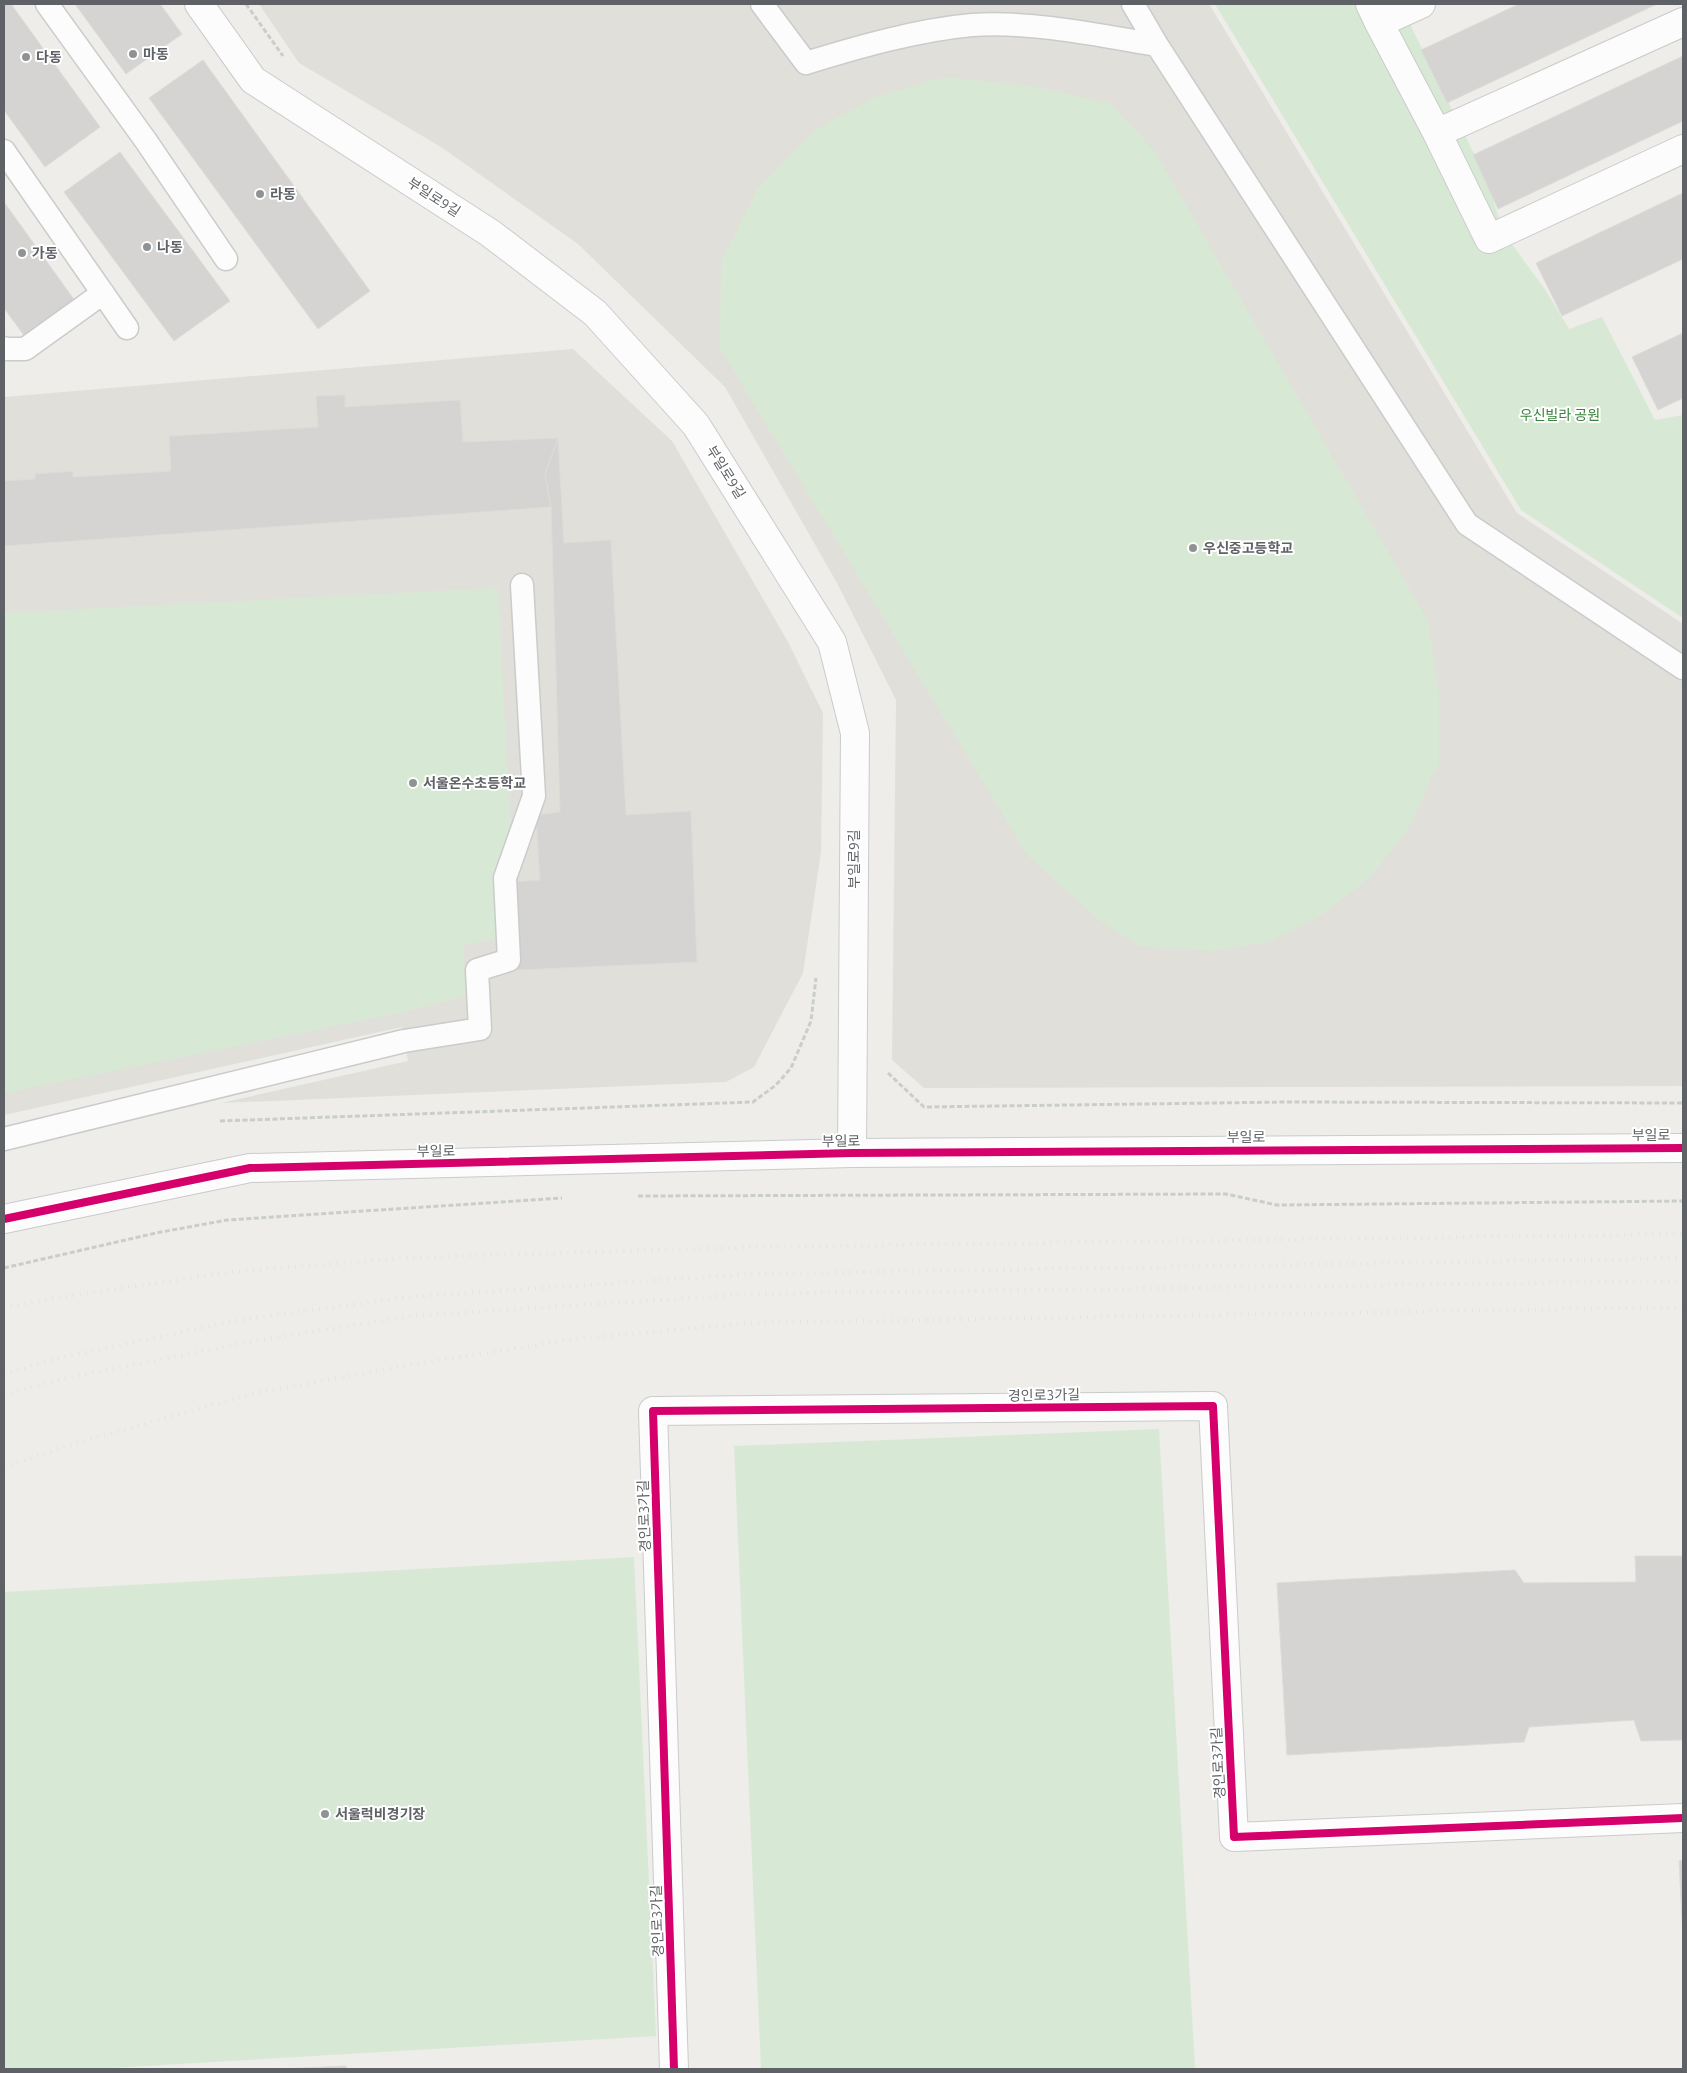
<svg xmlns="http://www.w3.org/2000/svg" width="1687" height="2073" viewBox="0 0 1687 2073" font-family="Ubuntu,'Noto Sans KR',sans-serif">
  <rect width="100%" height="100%" fill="#eeede9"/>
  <path fill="#e1dfd9" d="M259,4H1209L1517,513L1683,624V1086L924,1088L892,1060L896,700L837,583L725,387L578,244L441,147L299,63Z
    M573,349L672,441L788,642L823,713L821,852L803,973L754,1067L726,1082L221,1103L408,1061L402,1027L4,1115V397Z"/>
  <path fill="#d7e9d5" d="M1215,4H1400L1487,180L1500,222L1509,240L1546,291L1569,329L1602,317L1655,420L1683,415V618L1521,510Z
    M943,77L1030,86L1110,103L1155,152L1428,621L1439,695V762L1407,831L1368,879L1317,918L1268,942L1213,951L1140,946L1102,922L1028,856L720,348L721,263L758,188L814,131L873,98Z
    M498,588L511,842L497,863V939L464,945L465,996L399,1013L4,1093V613Z
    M1159,1429L1195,2069H761L734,1446Z
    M634,1557L656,2036L94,2069H4V1592Z"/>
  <path fill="#d5d4d2" stroke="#dddcd8" d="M4,4H11L100,127L45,167L4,110Z
    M75,4H160L182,34L126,74Z
    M1519,4H1657L1447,103L1421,50Z
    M1683,56V121L1498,209L1473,155Z
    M203,60L370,291L318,329L149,98Z
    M120,152L230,301L174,341L64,192Z
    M1683,193V259L1562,316L1536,263Z
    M4,202L78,305L28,341L4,308Z
    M1683,333V398L1658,410L1632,357Z
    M345,395V407L460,400L463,442L558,438L545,474L551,507L4,546V481L35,479V474L73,471V477L171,471L169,436L318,427L316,396Z
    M558,438L564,543L611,540L626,815L691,811L697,962L518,970L512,882L540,880L536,815L560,812L551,507L545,474Z
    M1635,1556H1683V1740L1641,1741L1634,1720L1529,1727L1524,1742L1287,1755L1277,1583L1515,1570L1524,1583L1636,1582Z
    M1683,1860V1937L1679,1861Z
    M346,2066V2069H282Z"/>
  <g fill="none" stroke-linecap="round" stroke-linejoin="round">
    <defs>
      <path id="service" d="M47,4L146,141L226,259
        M762,4L806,63C858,47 917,30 972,25C1032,21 1098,35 1157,45
        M1133,4L1157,45L1467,524L1683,668
        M4,151L127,328
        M4,348L7,349H25L103,293
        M4,1139L404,1041L480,1029L477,970L509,960L505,878L534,796L522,585"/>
      <path id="minor" d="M199,4L253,80L490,233L595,313L696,425L832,642L855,733L852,1153
        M1370,4L1379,23L1421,4
        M1683,22L1437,133L1489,239L1683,149
        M1379,23L1437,133
        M674,2069L653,1411L1213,1406L1234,1837L1683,1818"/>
      <path id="tertiary" d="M4,1219L250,1168L852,1153L1683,1148"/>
    </defs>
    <use href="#service" stroke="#cacbcb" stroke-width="25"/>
    <use href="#minor" stroke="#cacbcb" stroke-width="30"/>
    <use href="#tertiary" stroke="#cacbcb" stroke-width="30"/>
    <path stroke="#cacecb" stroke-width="3" stroke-dasharray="5 2.5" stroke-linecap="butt" d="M246,4L283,56
      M888,1073L924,1107L1286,1102L1683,1103
      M220,1121L753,1102L776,1085L791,1068L811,1021L816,978
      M638,1196L1226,1194L1277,1205L1683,1201
      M4,1268L156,1233L227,1220L562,1198"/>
    <use href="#service" stroke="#fcfcfc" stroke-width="22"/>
    <use href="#minor" stroke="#fcfcfc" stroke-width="28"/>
    <use href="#tertiary" stroke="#fcfcfc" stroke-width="28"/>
    <path stroke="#e3e4e3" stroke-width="4" stroke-dasharray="1 6" stroke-linecap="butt" d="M4,1308L49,1299L231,1272L406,1258L750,1247L1683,1234
      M4,1374L59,1358L239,1320L409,1297L751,1274L1683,1258
      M4,1395L62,1379L243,1343L411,1316L752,1294L1683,1281
      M4,1467L73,1444L251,1394L415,1364L575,1339L753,1323L1683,1307"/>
    <defs>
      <path id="cycleway" d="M4,1219L250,1168L852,1153L1683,1148
        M674,2069L653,1411L1213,1406L1234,1837L1683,1818"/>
    </defs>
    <use href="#cycleway" stroke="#fff" stroke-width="11"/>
    <use href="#cycleway" stroke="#d6006c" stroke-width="8"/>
  </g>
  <g fill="#909394" stroke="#fff" stroke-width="2">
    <circle cx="133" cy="54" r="5"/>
    <circle cx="26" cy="57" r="5"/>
    <circle cx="260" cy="194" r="5"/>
    <circle cx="147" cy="247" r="5"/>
    <circle cx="22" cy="253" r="5"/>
    <circle cx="1193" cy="548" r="5"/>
    <circle cx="413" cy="783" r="5"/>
    <circle cx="325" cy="1814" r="5"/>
  </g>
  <g text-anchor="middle" stroke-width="4" stroke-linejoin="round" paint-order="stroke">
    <g font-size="14" font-weight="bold" fill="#5e6266" stroke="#fff" text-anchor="start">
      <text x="143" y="59">마동</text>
      <text x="36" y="62">다동</text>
      <text x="270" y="199">라동</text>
      <text x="157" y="252">나동</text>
      <text x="32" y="258">가동</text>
      <text x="1203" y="553">우신중고등학교</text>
      <text x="423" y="788">서울온수초등학교</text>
      <text x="335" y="1819">서울럭비경기장</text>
    </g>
    <g font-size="14" fill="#5e6266" stroke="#fff">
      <text transform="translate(434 197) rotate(33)" y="5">부일로9길</text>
      <text transform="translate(726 472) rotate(58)" y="5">부일로9길</text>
      <text transform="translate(854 859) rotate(-90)" y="5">부일로9길</text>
      <text x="1651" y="1140">부일로</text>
      <text x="1246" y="1142">부일로</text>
      <text transform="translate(841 1141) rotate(-1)" y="5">부일로</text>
      <text transform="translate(436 1151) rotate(-1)" y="5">부일로</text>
      <text transform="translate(1044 1395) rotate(-1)" y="5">경인로3가길</text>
      <text transform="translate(644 1516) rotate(-92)" y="5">경인로3가길</text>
      <text transform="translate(1218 1763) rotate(-93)" y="5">경인로3가길</text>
      <text transform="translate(657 1921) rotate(-92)" y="5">경인로3가길</text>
    </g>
    <g font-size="14" fill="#39833c" stroke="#fff">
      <text x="1560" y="420">우신빌라 공원</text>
    </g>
  </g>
  <rect width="1687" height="2073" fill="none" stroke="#5e6266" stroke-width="10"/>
</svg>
